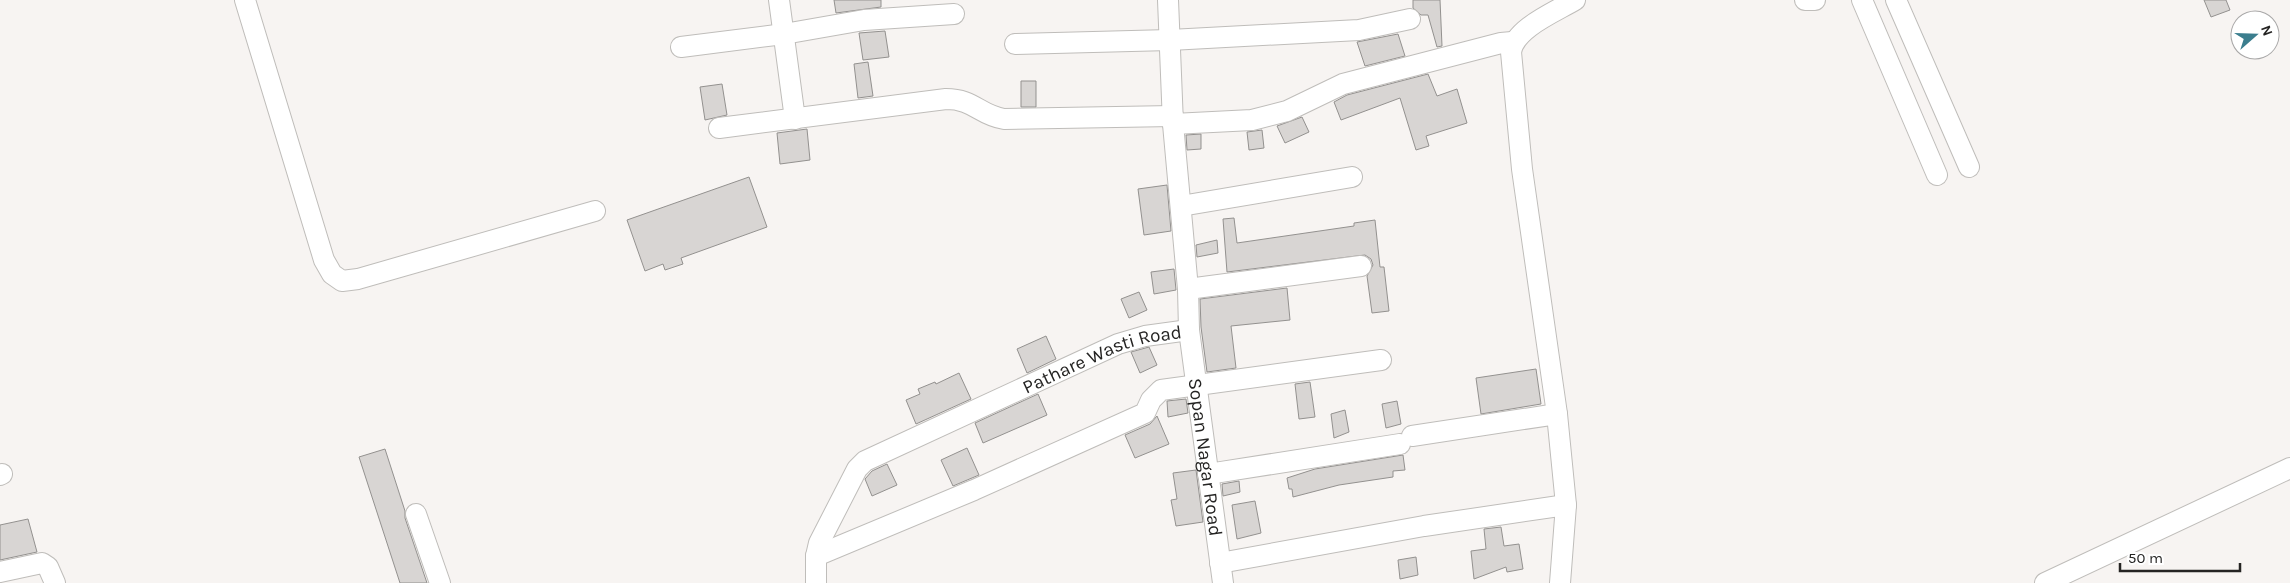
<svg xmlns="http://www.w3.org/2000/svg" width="2290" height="583" viewBox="0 0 2290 583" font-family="Karla,sans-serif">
  <rect width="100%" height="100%" fill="#f7f4f2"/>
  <path fill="#d8d5d3" stroke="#93918f" d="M834,0H881V7L836,13Z
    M1413,0H1440L1442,46L1437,47L1428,15H1421L1413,8Z
    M2204,0H2226L2230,10L2211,17Z
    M885,31L889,57L863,60L859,33Z
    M1398,34L1405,56L1365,66L1357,42Z
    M868,62L873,96L858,98L854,64Z
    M1428,74L1437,96L1457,89L1467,123L1426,136L1429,146L1416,150L1400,98L1341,120L1334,102L1347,95Z
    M1021,81H1036V107H1021Z
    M722,84L727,115L705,120L700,87Z
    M1302,117L1309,132L1285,143L1277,126Z
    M807,129L810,160L780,164L777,133Z
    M1262,130L1264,148L1249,150L1247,132Z
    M1201,134V149L1187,150L1186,135Z
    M749,177L767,227L681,258L683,264L665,270L663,264L645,271L627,220Z
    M1167,185L1171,231L1144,235L1138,189Z
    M1234,218L1237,243L1354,226V223L1375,220L1380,267H1384L1389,311L1372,313L1367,276L1373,265L1371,259L1365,255L1227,272L1223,219Z
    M1217,240L1218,253L1197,257L1196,245Z
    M1174,269L1176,290L1154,294L1151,272Z
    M1287,288L1290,320L1231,326L1236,368L1207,372L1201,327L1200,299Z
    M1139,292L1147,310L1129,318L1121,299Z
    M1046,336L1056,359L1027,373L1017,349Z
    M1149,347L1157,365L1140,373L1131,352Z
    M1536,369L1541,404L1481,414L1476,378Z
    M959,373L971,399L916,424L906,400L920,394L918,389L935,382L936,384Z
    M1310,382L1315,417L1299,419L1295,384Z
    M1038,394L1047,415L983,443L975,423Z
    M1186,399L1188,413L1168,417L1167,401Z
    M1397,401L1401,424L1386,428L1382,404Z
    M1345,410L1349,432L1334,438L1331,414Z
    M1157,416L1169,444L1135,458L1125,435L1150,424Z
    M967,448L979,475L953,486L941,460Z
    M385,449L405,511V518L427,583H400L359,457Z
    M1403,455L1405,470L1393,471V477L1339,485L1293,497L1292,489H1289L1287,478L1315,469Z
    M887,464L897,485L872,496L865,479L872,471Z
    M1196,470L1203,522L1176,526L1171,500L1177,499L1173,473Z
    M1239,481L1240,492L1223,496L1222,484Z
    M1255,501L1261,533L1237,539L1232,505Z
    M28,519L37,552L0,560V525Z
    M1501,527L1504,546L1519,544L1523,569L1507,572L1506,567L1474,579L1471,551L1486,549L1484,529Z
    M1416,557L1418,575L1400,579L1398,560Z"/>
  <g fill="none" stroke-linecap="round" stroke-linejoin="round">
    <defs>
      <g id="minor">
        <path d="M245,0L324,260L332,274L342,281L358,279L595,211"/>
        <path d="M779,0L795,119"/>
        <path id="s1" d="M1168,0L1173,124L1188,289L1189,330L1223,583"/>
        <path d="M1805,0H1815"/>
        <path d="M1862,0L1937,175"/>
        <path d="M1896,0L1969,167"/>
        <path d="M1015,44L1170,40L1359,30L1410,19"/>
        <path d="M681,47L784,34L864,20L954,14"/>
        <path d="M1173,124L1252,120L1287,111L1343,84L1501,43L1512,42"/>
        <path d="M719,128L946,99C974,99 979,115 1004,119L1173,116"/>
        <path d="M1181,206L1352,177"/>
        <path d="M1188,289L1361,266"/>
        <path d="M1412,436L1557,414"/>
        <path d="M1208,474L1400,444"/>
        <path d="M0,475L2,474"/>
        <path d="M416,514L440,583"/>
        <path d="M816,556L974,490L1145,413L1151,400L1161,390L1381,360"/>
        <path d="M1220,563L1424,526L1566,505"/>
        <path d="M0,572L42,563L48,567L55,583"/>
        <path id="s2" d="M816,583V556L819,543L857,469L865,461L1118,344L1145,336L1189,330"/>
        <path d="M1560,583L1566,505L1557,414L1522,169L1511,52C1515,28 1555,12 1575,0"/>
        <path d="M2045,583L2290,468"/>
      </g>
    </defs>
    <use href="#minor" stroke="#bfbdba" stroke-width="22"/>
    <use href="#minor" stroke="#fff" stroke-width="20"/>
  </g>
  <g text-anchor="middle" stroke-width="5" stroke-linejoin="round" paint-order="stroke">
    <g font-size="19" fill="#252423" stroke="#fff">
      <text dy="7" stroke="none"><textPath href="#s2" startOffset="394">Pathare Wasti Road</textPath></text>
      <text dy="7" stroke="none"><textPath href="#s1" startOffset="459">Sopan Nagar Road</textPath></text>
    </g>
  </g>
  <g transform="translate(2255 35) rotate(70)"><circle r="24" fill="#ffffff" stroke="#a8a7a7"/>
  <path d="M0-4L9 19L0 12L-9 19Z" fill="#3b7e8e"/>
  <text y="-8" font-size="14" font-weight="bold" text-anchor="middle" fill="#252423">N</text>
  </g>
  <path d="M2120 563v8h120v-8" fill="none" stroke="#252423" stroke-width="2.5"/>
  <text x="2128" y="563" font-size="15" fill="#252423" stroke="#ffffff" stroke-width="4" paint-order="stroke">50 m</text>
</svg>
